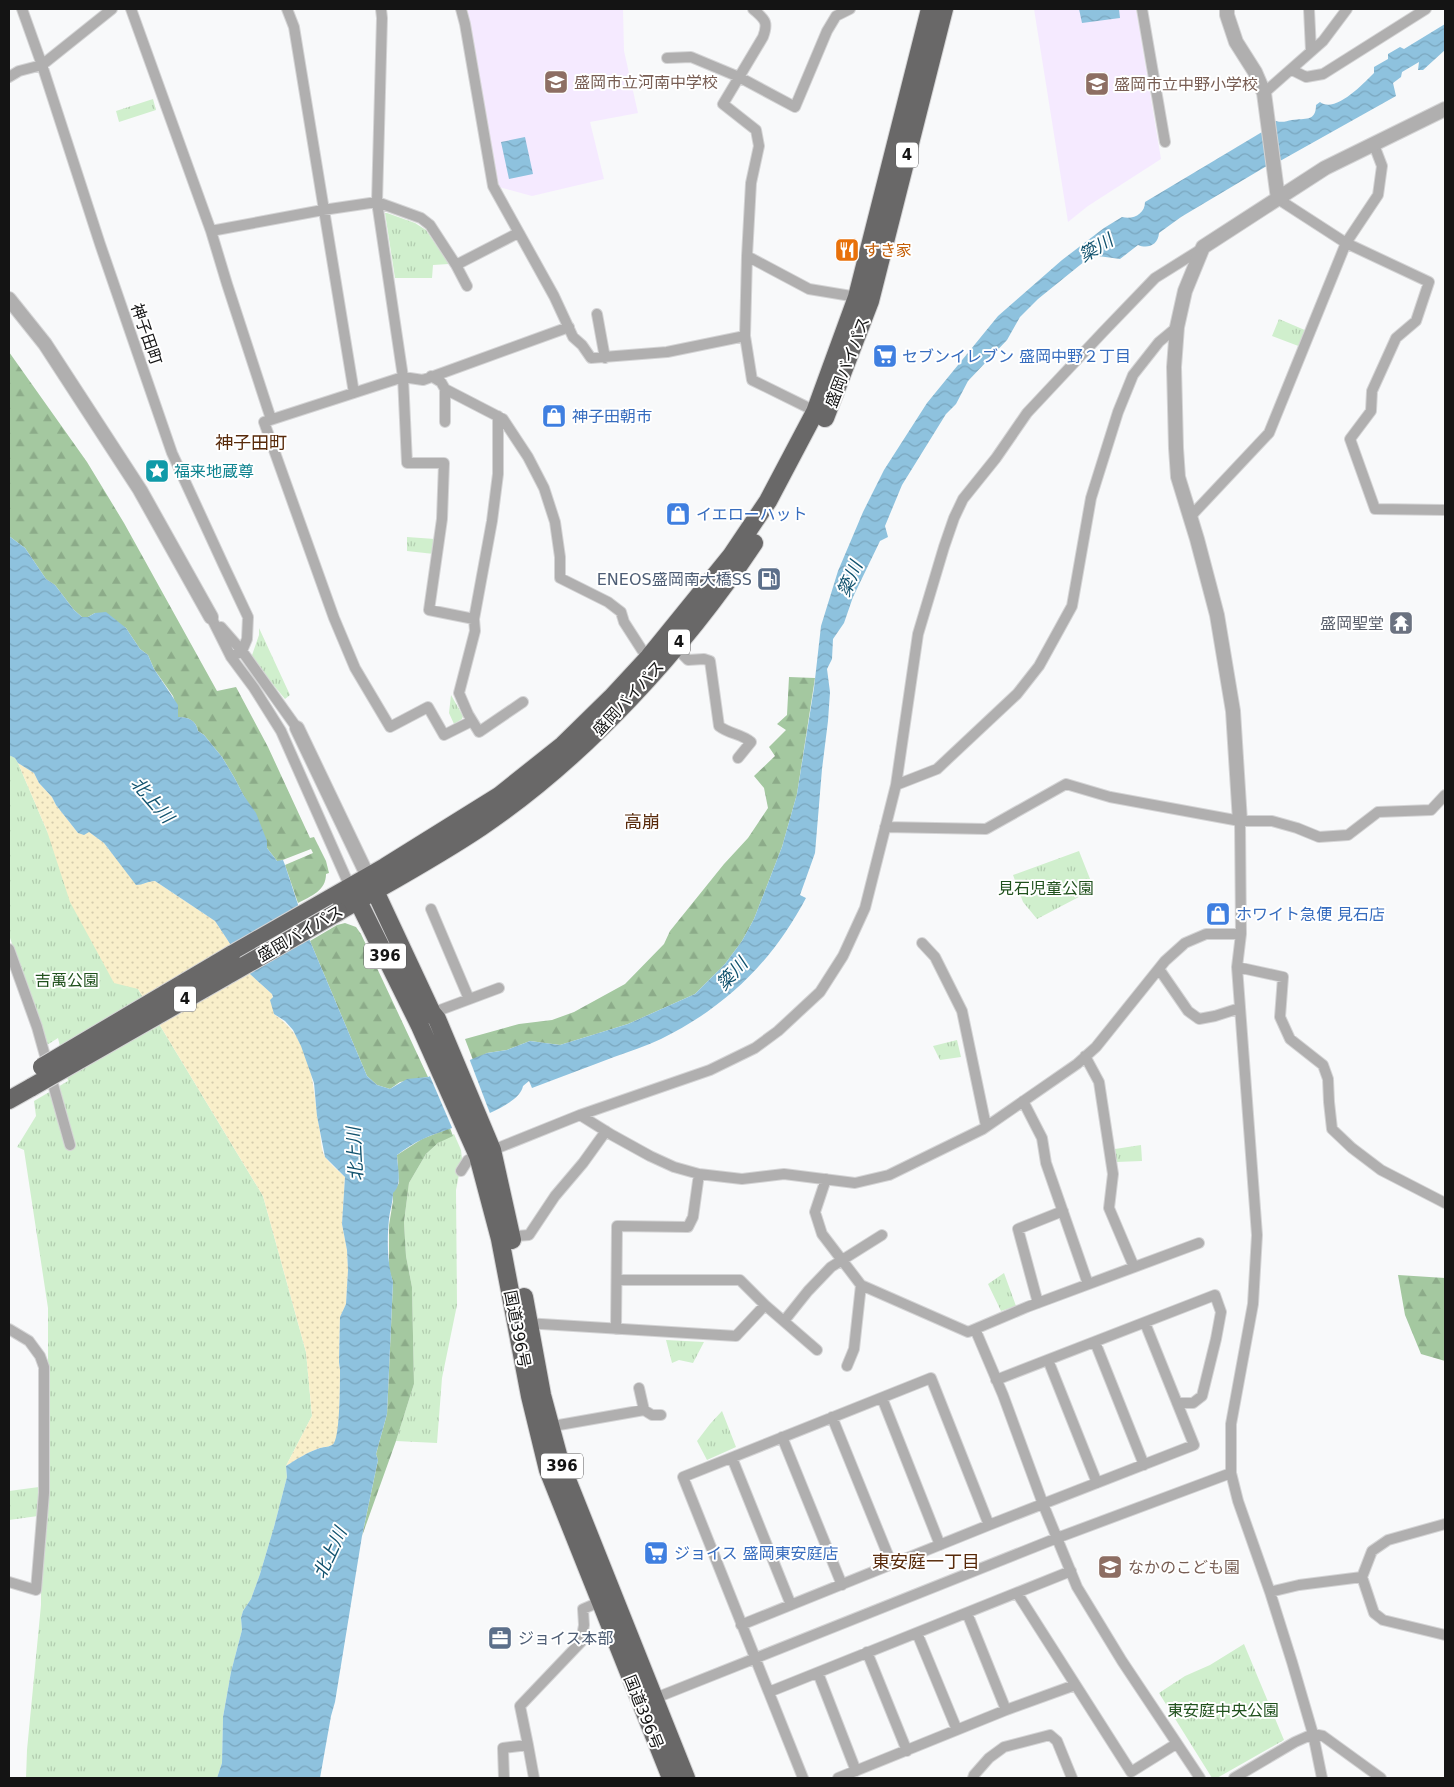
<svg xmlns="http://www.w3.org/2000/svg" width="1454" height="1787" viewBox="0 0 1454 1787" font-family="'DejaVu Sans','Noto Sans JP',sans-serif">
  <defs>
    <pattern id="grass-tufts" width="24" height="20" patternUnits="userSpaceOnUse" patternTransform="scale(1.25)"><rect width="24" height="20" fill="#d0efcd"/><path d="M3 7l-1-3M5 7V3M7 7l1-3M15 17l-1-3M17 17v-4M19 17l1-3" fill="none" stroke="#b2ccaf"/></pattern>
    <pattern id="forest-firs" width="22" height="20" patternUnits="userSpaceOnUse" patternTransform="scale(1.25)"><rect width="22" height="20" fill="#a4c8a0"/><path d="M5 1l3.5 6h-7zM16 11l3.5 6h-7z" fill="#8cab89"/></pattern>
    <pattern id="sand-dots" width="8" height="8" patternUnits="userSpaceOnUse" patternTransform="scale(1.25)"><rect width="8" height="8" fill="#f9efca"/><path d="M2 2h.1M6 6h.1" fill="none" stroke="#d5ccad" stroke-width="1.8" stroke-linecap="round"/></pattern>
    <pattern id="water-waves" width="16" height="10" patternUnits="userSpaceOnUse" patternTransform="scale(1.25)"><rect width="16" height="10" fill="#8ec2de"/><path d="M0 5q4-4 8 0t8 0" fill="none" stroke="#7aa6be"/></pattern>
  </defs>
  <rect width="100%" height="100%" fill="#f8f9fa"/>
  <path fill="#f5eaff" d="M467,9H623L624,51L638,113L590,122L604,179L532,196L499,187Z
    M1034,9H1136L1161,159L1088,206L1068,222Z"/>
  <path fill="url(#grass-tufts)" d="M153,99L156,110L119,122L116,111Z
    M385,213H387L415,223L426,230L449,264L433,265L432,278H395Z
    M1279,319L1307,331L1301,347L1272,336Z
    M407,537L435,539L434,554L407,551Z
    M259,628L290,695L285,699L251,658L259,635Z
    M451,695L463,716L462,719L454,724L449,713Z
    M9,755L15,758L18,763L47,831L138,989L263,1196L306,1352L312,1416L286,1466L287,1477L274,1527L260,1574L251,1599L243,1611L241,1618L242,1630L231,1672L223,1717L222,1763L217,1778H26L27,1750L41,1605V1582L48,1495V1308L24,1150L17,1147L36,1116L34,1101L68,1081L58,1038L47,1045L9,935Z
    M1079,851L1094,889L1037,919L1023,902L1013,875Z
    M957,1040L961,1057L940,1060L933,1046Z
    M454,1134L461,1150L462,1159L456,1190L457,1305L442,1378L437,1443L396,1441L414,1384L412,1287L406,1256L404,1222L409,1183L426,1154L438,1143Z
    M1141,1145L1142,1161L1116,1162L1115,1149Z
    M1004,1273L1016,1306L1001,1311L988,1284Z
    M666,1340L704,1342L693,1363L679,1360L672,1363Z
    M722,1411L736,1447L707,1460L697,1441L710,1424Z
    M39,1487L38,1516L9,1520V1491Z
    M1244,1644L1284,1740L1217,1778H1212L1159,1693L1185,1676L1210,1665Z"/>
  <path fill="url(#forest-firs)" d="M9,352L87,462L124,523L217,691L236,687L268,747L310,838L314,837L326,861L329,873L326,874C326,891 311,896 298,903L285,865L313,853L311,849L280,861H277L267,848L248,804L234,777L222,757L204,735L198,731C196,720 188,717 178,717V711L173,696L154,669L148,655L140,649L126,628L95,613L88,617H82L74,610L55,585L46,579L25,548L9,536Z
    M789,677L815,678L797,794L782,847L754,919L742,941L725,964L695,994L628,1024L560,1045L530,1041L507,1050L487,1053L473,1060L465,1039L519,1024L552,1020L574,1012L625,984L664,944L670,931L724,864L748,838L768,808L764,788L754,776L775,756L769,747L786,730L777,724L787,715Z
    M345,923L356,927L361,934L428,1077L400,1082L390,1089L377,1085L367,1076L310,941L337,925Z
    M450,1128L453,1136L438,1143L426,1154L409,1183L404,1222L406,1256L412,1287L414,1384L396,1441L362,1536L378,1460L376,1454L387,1414L393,1282L389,1269V1225L393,1201V1192L399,1183L397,1155L422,1139Z
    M1398,1275L1445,1278V1361L1421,1354L1405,1315Z"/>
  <path fill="url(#sand-dots)" d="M18,763L34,773L39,783L52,797L56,805L78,833L89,832L104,843L136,884C143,885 148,881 155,881L215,921L250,974L272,994L274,1014C315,1042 312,1088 320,1132C321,1140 321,1152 326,1158C331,1165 339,1171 345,1177L342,1224L347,1250L348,1270L346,1304L340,1317L339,1362L340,1370C340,1383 340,1434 335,1443C332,1447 324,1447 320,1448C308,1452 297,1459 286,1466L312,1416L306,1352L263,1196L138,989L114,983L70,902L47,831Z"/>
  <path fill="url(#water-waves)" d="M1079,9H1119L1120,18L1082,23Z
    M1445,24V50L1423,70H1418L1419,62L1402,72L1401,77L1393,83L1396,96L1280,161L1265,167L1181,217L1159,233C1158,245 1148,249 1138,245L1120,259L1098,256L1085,261L1038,299L1020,317L1007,340L968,381L956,404L946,414L902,485L885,526L888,537L880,541L853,597L844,623L833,639L832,659L827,669L830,692L828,721L822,769L815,853L800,895L806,898C772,962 726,1007 661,1039C646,1046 630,1051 614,1057C587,1067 559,1078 532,1088L529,1081L523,1086C519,1110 444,1129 423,1139C414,1143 405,1149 397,1155C397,1166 403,1185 393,1193C393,1202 390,1210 389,1219C387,1239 387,1263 393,1282L387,1414L376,1454L378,1460L362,1536L335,1702L331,1716L320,1778H217L222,1763L223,1717L231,1672L242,1630L241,1618L243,1611L251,1599L260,1574L274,1527L287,1477L286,1466C297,1459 308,1452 320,1448C324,1447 332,1447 334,1443C340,1434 340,1383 340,1370L339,1362L340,1317L346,1304L348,1270L347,1250L342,1224L345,1177L325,1157L317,1116L314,1083L301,1046L293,1030L285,1021L274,1014L270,1000L273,997L272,994L250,974L215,921L155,881C148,881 143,885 136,885L104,843L89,832L84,835L78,833L56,805L52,797L39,783L34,773L18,763L15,758L9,755V536L25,548L46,579L55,585L74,610L82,617H88L95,613L106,612L126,628L140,649L148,655L154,669L178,705V717C188,717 196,720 198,731L204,735L222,757L234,777L244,796L256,813L267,841V848L277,861L283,860L285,865L310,941L367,1076L377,1085L390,1089L407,1079L428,1077L487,1053L507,1050L530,1041L560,1045L628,1024L695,994L725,964L742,941L754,919L782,847L797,794L814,688L821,626L838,571L863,512L884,470L927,403L998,316L1062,260L1104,228L1122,217C1133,220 1145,214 1145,202L1262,132L1276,121C1283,123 1286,121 1292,120C1305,118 1316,122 1316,105L1320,102C1335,114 1364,83 1374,73V67L1388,59V54L1400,47L1404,49Z
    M525,137L533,174L509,179L501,142Z"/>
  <path fill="#f8f9fa" d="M469,1058L491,1116L453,1130L429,1074Z"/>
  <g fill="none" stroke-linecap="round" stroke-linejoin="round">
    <defs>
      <path id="minor" d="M22,9L42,65L100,244L172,453L224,566L248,617L247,639L242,651L231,657
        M131,9L211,231L227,284L271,419
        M287,9L294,27L354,393
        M381,9L382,18L377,202L403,377L407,463H444L442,519L429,610L474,619
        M461,9L465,24L493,186L554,296L573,337L582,345L591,358L667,352L745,336
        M753,9C764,19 769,21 763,37L723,104L756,130L759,146L751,183L747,256L745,336L752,380L819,413
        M1142,9L1165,142
        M1309,9L1311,51
        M667,58L691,57L739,77L795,107L827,31L836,16L850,9
        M1292,70L1306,77L1323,74L1426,9
        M9,77L19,71L42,65L112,9
        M1264,93L1323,41L1347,9
        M1278,199L1346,243L1429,282L1416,321L1396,338L1372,391L1371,411L1350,439L1375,509L1445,510
        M211,231L323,210L377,202L421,218L430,225L456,265L518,233
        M747,256L809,289L857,297
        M456,265L467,286
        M597,314L605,358
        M431,376L441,382L445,389L503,419L528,457L544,488L555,522L560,557V578L608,602L621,612L624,622L642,650L649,657
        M445,389V422
        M498,416V474L492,521L474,619L475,631L459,693L468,714L479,732L523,702
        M1190,517L1269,433L1346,243L1378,195L1382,166L1374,145
        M211,617L231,657L254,688L281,731L350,887
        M221,627L242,651L297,728
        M675,647L688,660L704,659L710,661L719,726C729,734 742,734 751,742L738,758
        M472,721L444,735L428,707L390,727L355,668L334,618L264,422L403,377L423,380L569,327
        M896,785L937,769L1017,694L1039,666L1072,606L1091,498L1118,412L1133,375L1159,342L1177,327
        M1240,821L1241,934L1237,967L1257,1235L1253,1304L1231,1424V1473L1238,1501L1270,1592L1292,1662L1313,1734L1322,1778
        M885,827L986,829L1066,784L1110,797L1240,821H1272L1297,828L1319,837L1348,835L1378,812L1431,810L1445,795
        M431,909L469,999
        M922,943L935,957L962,1011L986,1126
        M9,949L37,1027L70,1145
        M1237,967L1283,977L1280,1017L1290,1039L1323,1065L1328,1079L1329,1102L1332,1129L1352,1148L1381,1170L1445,1203
        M1159,969L1188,1011L1199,1019L1215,1016L1240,1008
        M432,1013L499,988
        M1085,1056L1099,1082L1113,1174L1109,1208L1134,1267
        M1023,1101L1042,1138L1046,1163L1088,1284
        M580,1115L612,1135L650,1156L674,1167L699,1174L742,1179L784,1174L855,1183L889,1175L983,1129L1077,1064L1096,1047L1165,961L1185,943L1206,934H1241
        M461,1171L468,1160L580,1115L710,1070L755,1048L778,1031L820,992L843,956L865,908L896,785L918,634L944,547L954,518L963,499L996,458L1027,413L1103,332L1155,278L1203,248
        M826,1179L815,1212L822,1234L861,1285L968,1332L1027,1307L1199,1243
        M506,1237L529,1235L555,1196L583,1163L606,1131
        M617,1280H740L765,1305L817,1350
        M1038,1303L1018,1229L1063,1211
        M784,1321L808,1291L831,1267L882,1235
        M525,1323L736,1336L765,1305
        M9,1329L29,1341L40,1356L44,1367V1493L36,1590L9,1582
        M616,1329L617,1226L688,1227L693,1217L699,1174
        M975,1329L1003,1395L1043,1504L1077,1587L1122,1661L1200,1778
        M1095,1342L1144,1465
        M1048,1360L1097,1483
        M847,1366L854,1349L861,1285
        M996,1380L1215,1295L1221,1312L1216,1339L1202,1396L1193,1403H1177
        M639,1388L644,1410
        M882,1398L940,1545
        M832,1417L892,1565
        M545,1425H559L644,1410L652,1415H661
        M782,1437L842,1585
        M732,1458L791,1605
        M1445,1524L1388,1540L1372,1551L1362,1577L1374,1613L1383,1620L1445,1635
        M1270,1592L1299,1585L1362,1577
        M1017,1593L1131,1772L1176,1744
        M967,1613L1006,1710
        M741,1625L989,1525L1194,1445L1145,1323
        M917,1633L957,1730
        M867,1652L907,1751
        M818,1673L856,1771
        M769,1692L1071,1571
        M653,1699L1057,1538L1231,1473
        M528,1745L520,1706L581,1642L584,1625L583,1609L604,1600
        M504,1778L503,1748L528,1745L534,1778
        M803,1778L683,1477L931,1378L989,1525
        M838,1778L1006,1710L1075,1685
        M973,1778L974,1775L989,1758L1004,1747L1050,1735L1057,1741L1072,1778
        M1234,1778L1295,1742L1313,1734L1323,1736L1381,1778"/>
      <path id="tertiary" d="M1227,9V15L1236,42L1255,72L1264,93L1278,199
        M9,299L45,344L140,490L211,617
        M297,728L372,885
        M1240,821L1233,711L1217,615L1197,539L1178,477L1176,448L1174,367L1177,327L1185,291L1203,247L1325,168L1445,109"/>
      <path id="trunk" d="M825,418L870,301L944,9
        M353,891L420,1026L478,1156L500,1239L530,1396L548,1470L671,1778
        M375,891L432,1013L437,1019L492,1150L512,1240
        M338,912C386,884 435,858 481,827C586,756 684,648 754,543
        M231,955L385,867L499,796L563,745L611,698L649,657L731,556L768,501L815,412L857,297L930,9
        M9,1100L32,1087
        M524,1297L542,1395L560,1462L686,1778"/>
    </defs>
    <use href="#minor" stroke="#d4d4d5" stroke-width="12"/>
    <use href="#tertiary" stroke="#d4d4d5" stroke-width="16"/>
    <use href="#trunk" stroke="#d4d4d5" stroke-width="20"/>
    <use href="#minor" stroke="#b0afaf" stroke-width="10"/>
    <use href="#tertiary" stroke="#b0afaf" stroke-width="14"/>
    <use href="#trunk" stroke="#696868" stroke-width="18"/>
    <defs>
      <path id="trunk-bridge" d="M42,1067L231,955
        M32,1087L338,912"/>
    </defs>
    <use href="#trunk-bridge" stroke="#d4d4d5" stroke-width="20" stroke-linecap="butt"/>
    <use href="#trunk-bridge" stroke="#696868" stroke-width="18"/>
  </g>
  <defs>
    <symbol id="school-square" viewBox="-11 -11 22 22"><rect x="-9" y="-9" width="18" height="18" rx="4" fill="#8d6e63" stroke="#fff"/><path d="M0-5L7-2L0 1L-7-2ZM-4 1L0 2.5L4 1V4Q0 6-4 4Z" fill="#fff"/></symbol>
    <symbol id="restaurant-square" viewBox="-11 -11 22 22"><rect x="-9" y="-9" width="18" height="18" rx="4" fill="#e8710a" stroke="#fff"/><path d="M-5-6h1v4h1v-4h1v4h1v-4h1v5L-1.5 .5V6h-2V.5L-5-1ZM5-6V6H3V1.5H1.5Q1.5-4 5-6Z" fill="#fff"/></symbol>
    <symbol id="supermarket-square" viewBox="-11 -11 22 22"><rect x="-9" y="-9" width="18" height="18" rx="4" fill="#3f7fe0" stroke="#fff"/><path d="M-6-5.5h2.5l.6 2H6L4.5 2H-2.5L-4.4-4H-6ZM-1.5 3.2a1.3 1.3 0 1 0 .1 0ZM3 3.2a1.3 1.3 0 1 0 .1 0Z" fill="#fff"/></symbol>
    <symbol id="shop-square" viewBox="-11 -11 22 22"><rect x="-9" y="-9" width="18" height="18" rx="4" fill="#3f7fe0" stroke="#fff"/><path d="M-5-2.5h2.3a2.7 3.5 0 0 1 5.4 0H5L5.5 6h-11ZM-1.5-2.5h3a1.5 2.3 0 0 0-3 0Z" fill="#fff"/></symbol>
    <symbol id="sight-square" viewBox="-11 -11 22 22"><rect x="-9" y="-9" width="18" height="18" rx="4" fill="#0f9aa8" stroke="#fff"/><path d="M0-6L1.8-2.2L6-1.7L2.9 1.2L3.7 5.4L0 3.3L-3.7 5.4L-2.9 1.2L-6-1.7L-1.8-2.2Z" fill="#fff"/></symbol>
    <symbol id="fuel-square" viewBox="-11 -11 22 22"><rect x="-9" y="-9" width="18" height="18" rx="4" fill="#5c6f8a" stroke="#fff"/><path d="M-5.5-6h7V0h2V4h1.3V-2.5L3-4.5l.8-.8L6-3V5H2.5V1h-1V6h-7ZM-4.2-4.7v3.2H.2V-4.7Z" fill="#fff"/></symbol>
    <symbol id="temple-square" viewBox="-11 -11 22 22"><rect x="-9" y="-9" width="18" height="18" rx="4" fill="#6b7280" stroke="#fff"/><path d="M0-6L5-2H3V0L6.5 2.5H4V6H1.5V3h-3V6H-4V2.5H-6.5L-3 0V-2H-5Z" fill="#fff"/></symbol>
    <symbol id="office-square" viewBox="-11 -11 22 22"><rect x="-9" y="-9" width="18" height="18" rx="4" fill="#5c6f8a" stroke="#fff"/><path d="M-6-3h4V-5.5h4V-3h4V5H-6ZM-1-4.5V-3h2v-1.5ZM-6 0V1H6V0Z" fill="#fff"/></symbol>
  </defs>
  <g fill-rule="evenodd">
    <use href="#school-square" x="542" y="68" width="28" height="28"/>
    <use href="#school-square" x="1083" y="70" width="28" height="28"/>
    <use href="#restaurant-square" x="833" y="236" width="28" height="28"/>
    <use href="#supermarket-square" x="871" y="342" width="28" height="28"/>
    <use href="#shop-square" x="540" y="402" width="28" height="28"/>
    <use href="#sight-square" x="143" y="457" width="28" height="28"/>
    <use href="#shop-square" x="664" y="500" width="28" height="28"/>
    <use href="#fuel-square" x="755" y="565" width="28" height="28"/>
    <use href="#temple-square" x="1387" y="609" width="28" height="28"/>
    <use href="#shop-square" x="1204" y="900" width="28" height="28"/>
    <use href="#supermarket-square" x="642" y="1539" width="28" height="28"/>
    <use href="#school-square" x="1096" y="1553" width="28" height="28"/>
    <use href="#office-square" x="486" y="1624" width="28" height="28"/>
  </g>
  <g text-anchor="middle" stroke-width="4" stroke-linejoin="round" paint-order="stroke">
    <g fill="#fff" stroke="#5a5a5a" stroke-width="1">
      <rect x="896" y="142.5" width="22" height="25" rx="4"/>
      <rect x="668" y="629.5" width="22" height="25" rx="4"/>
      <rect x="364" y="943.5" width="42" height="25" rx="4"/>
      <rect x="174" y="986.5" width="22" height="25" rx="4"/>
      <rect x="541" y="1453.5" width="42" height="25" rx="4"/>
    </g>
    <g font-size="15" font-weight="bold" fill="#141414">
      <text x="907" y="160">4</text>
      <text x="679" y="647">4</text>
      <text x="385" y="961">396</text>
      <text x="185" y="1004">4</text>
      <text x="562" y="1471">396</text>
    </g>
    <g font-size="16" fill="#785e54" stroke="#fff" text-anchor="start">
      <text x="574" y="88">盛岡市立河南中学校</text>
      <text x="1114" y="90">盛岡市立中野小学校</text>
      <text x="1128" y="1573">なかのこども園</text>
    </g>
    <g font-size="16" fill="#c56008" stroke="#fff" text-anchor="start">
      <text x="864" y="256">すき家</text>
    </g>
    <g font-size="16" fill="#141414" stroke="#fff">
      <text transform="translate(147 334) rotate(71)" y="6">神子田町</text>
      <text transform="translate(847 362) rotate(-69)" y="6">盛岡バイパス</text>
      <text transform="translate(628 698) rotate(-47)" y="6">盛岡バイパス</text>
      <text transform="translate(300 933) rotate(-30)" y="6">盛岡バイパス</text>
      <text transform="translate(518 1329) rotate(79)" y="6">国道396号</text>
      <text transform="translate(644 1712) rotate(68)" y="6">国道396号</text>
    </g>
    <g font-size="16" fill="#366cbe" stroke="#fff" text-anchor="start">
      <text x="902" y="362">セブンイレブン 盛岡中野２丁目</text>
      <text x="572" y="422">神子田朝市</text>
      <text x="696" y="520">イエローハット</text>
      <text x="1236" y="920">ホワイト急便 見石店</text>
      <text x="674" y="1559">ジョイス 盛岡東安庭店</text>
    </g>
    <g font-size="16" fill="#0d838f" stroke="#fff" text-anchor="start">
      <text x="174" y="477">福来地蔵尊</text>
    </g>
    <g font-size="16" fill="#4e5e75" stroke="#fff" text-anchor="end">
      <text x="752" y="585">ENEOS盛岡南大橋SS</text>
      <text x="518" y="1644" text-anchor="start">ジョイス本部</text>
    </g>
    <g font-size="16" fill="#5b616d" stroke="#fff" text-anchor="end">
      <text x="1384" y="629">盛岡聖堂</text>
    </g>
    <g font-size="16" fill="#20511d" stroke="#fff">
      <text x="1046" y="894">見石児童公園</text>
      <text x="67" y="986">吉萬公園</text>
      <text x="1223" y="1716">東安庭中央公園</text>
    </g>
    <g font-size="18" font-style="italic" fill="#11526e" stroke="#fff">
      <text transform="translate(1096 248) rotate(-31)" y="6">簗川</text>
      <text transform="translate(850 579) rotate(-67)" y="6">簗川</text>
      <text transform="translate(152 800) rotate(49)" y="6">北上川</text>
      <text transform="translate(732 974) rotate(-48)" y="6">簗川</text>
      <text transform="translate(355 1154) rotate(-93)" y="6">北上川</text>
      <text transform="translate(330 1553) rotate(-65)" y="6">北上川</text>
    </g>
    <g font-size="18" fill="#582a0a" stroke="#fff">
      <text x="251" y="449">神子田町</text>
      <text x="642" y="828">高崩</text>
      <text x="926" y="1568">東安庭一丁目</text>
    </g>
  </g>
  <rect width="1454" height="1787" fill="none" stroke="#141414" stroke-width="20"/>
</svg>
